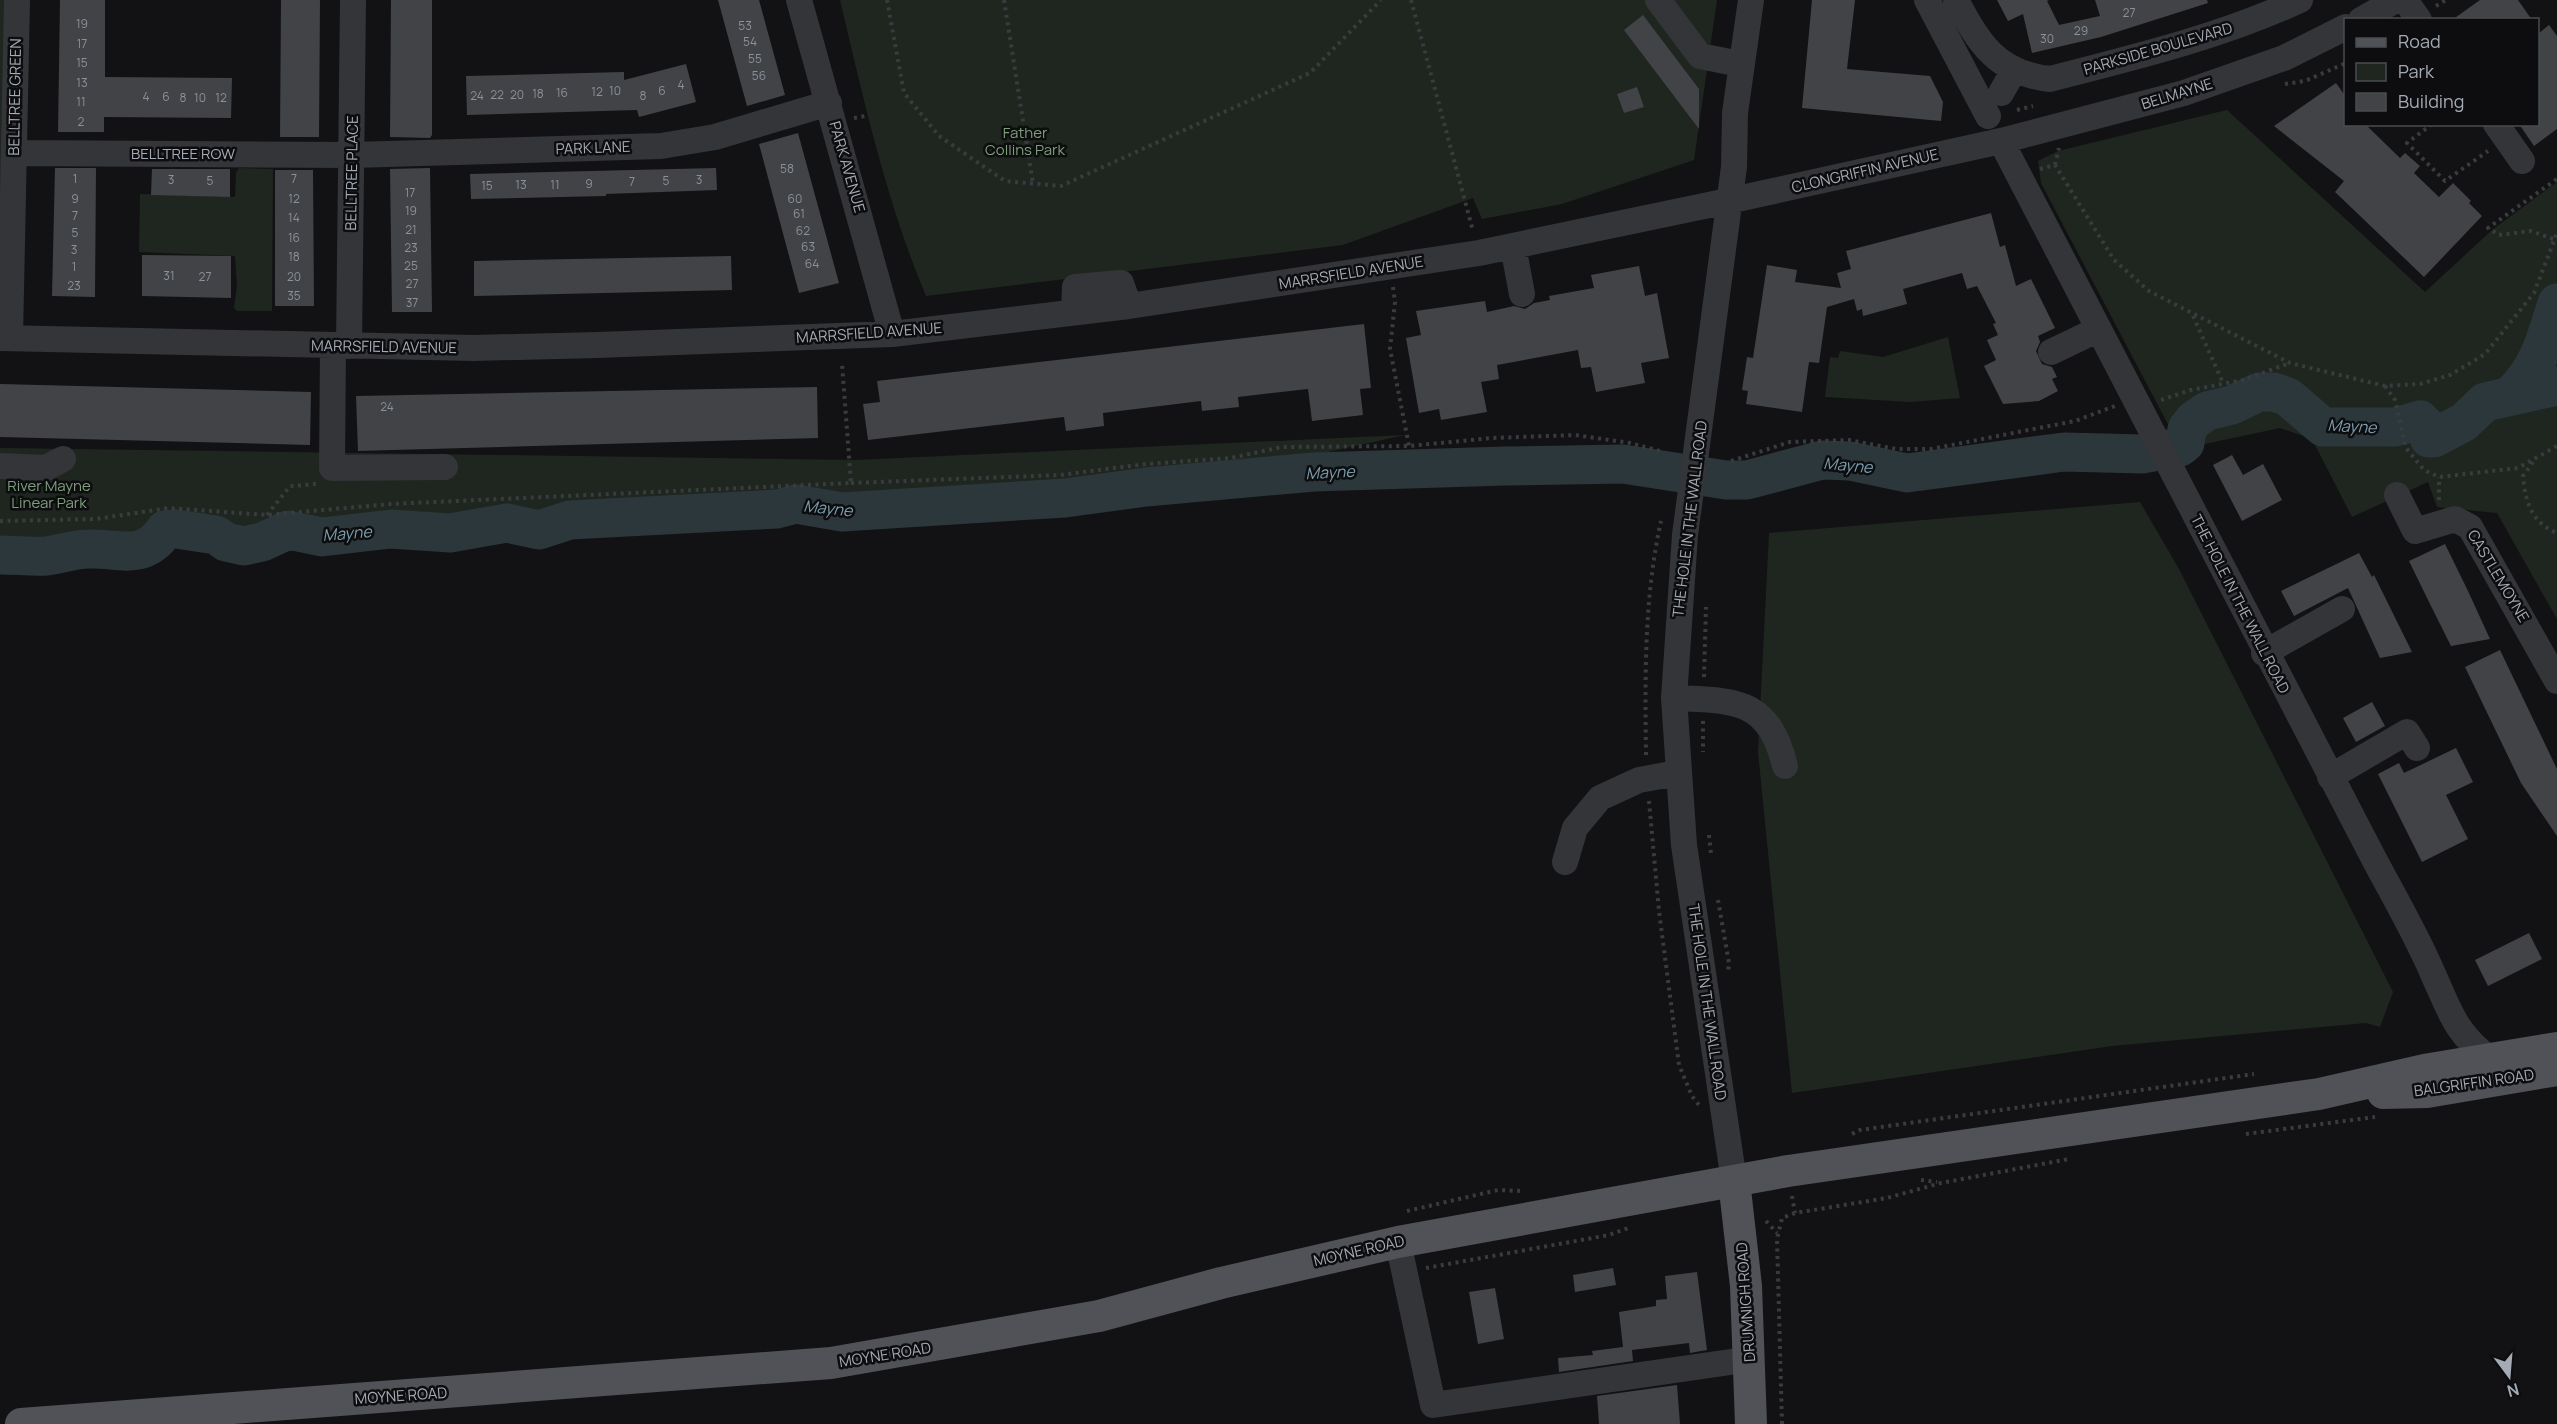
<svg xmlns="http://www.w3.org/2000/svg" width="2557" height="1424" viewBox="0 0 2557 1424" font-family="Manrope,sans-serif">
  <rect width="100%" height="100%" fill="#121214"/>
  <path fill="#1f261f" d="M0,0H6L0,233Z
    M840,0H1717L1694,160L1562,204L1482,219L1473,198L1343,245L926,296C887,204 863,97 840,0Z
    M2227,110L2425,292L2492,230L2557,182V619L2497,513L2437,507L2428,482L2352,517L2312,439L2280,428L2181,449L2041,183L2038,161L2058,151Z
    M239,168L273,169L272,311H237L234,308L237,286L235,256L139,252L140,194L235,197L236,173Z
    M1948,337L1960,398L1910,402L1825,397L1830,357L1838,358L1840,351L1883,357Z
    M1405,435L1296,459L883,507L0,543V448L856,460Z
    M2140,502L2179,569L2393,992L2380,1027L2366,1023L2112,1046L1792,1093L1758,752L1769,533Z"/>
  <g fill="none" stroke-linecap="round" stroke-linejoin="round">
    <path stroke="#2c373c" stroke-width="39" d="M2511,395C2539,369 2546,338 2557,303
      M0,555C16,555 32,557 47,556C61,554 75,549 89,549C120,548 143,562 165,530L176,529L216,535L226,542L244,546L262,542L288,530L322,537L391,529L450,533L507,523L539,530L570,520L777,509L796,504L842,512L1065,498L1146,487L1314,472L1505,466L1623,464L1726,480H1747L1822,460L1850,461L1907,473L2064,452L2142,454L2180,447L2185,443L2187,429L2194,420L2207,411L2232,405L2259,392H2274L2288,397L2323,427H2395L2420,420L2427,427L2429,438H2434L2464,422L2485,402L2557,386"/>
  </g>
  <path fill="#414347" d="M60,0H105V77L232,78L231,118L104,117V132H58Z
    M281,0H320L319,137H280Z
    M391,0H432V135L430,138L390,137Z
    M718,0H759L785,95L747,106Z
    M1812,0H1855L1847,69L1930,76L1943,102L1941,121L1802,108Z
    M1997,0H2049L2047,1L2059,25L2100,16L2095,0H2207L2208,3L2101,37L2032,53L2023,14L2008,21Z
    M2480,0H2518L2532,20H2452Z
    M1643,15L1699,89V129L1624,30Z
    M2549,25L2557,36V129L2534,146L2519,124H2538V34Z
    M686,64L696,102L639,117L637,110L467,115L466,76L624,72V80Z
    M2336,83L2346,97V124H2365L2400,158L2405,153L2420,166L2414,173L2439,197L2453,183L2471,201L2469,203L2482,216L2424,277L2335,192L2344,181L2274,126Z
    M1637,87L1644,107L1624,113L1617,94Z
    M798,133L839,283L799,293L759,144Z
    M55,168H96L95,297L52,296Z
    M430,168L432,312H392L390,169Z
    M716,168L717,190L606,194V196L471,199L470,174Z
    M152,169H230V197L151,195Z
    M275,170H313L314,306H275Z
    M1991,213L2000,247L2005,245L2016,286L2031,279L2055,328L2038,336L2040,342L2036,351L2042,364L2052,367L2057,377L2052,379L2058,391L2039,401L2003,404L1984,366L1996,360L1987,340L1998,335L1993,324L1996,323L1977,286L1967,289L1962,273L1903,289L1907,304L1863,316L1862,309L1857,311L1854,299L1827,307L1819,363L1809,362L1802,412L1746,404L1748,391L1742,390L1747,357L1753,358L1767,265L1797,270L1795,282L1841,288L1837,273L1851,269L1846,251Z
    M142,255L231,256V298L142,296Z
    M731,256L732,290L474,296V261Z
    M1639,266L1645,296L1657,293L1669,358L1641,363L1645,383L1596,392L1591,367L1581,368L1578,350L1497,365L1499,379L1481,382L1487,412L1441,420L1439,409L1419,413L1406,338L1421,335L1416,311L1485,301L1487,312L1514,306L1525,309L1534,303L1550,300L1549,296L1594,288L1591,275Z
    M1364,324L1371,388L1360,389L1363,415L1312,421L1308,389L1238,397L1239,407L1202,411L1201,401L1103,413L1104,426L1066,431L1064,417L868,440L863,404L880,402L877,381Z
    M0,384L311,392L310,445L0,437Z
    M817,387L818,438L358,451L356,396Z
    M2232,455L2243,475L2263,464L2282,500L2242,521L2213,465Z
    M2445,544L2468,591L2490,639L2451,646L2429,602L2409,561Z
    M2359,553L2372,577L2374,575L2412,652L2380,658L2348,588L2294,616L2281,591Z
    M2500,650L2557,769V836L2521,783L2465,667Z
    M2372,702L2385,726L2356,742L2343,718Z
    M2456,748L2473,782L2446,795L2468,839L2422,862L2378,774L2399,763L2404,773Z
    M2529,933L2542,959L2488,986L2475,960Z
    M1613,1268L1616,1285L1575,1292L1573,1275Z
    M1697,1272L1707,1350L1690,1353L1689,1343L1632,1350L1633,1361L1559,1372L1558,1358L1593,1355L1592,1351L1623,1347L1619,1312L1656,1306V1300L1667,1299L1665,1276Z
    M1495,1288L1504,1339L1478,1344L1469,1292Z
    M1677,1385L1680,1424H1599L1597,1396Z"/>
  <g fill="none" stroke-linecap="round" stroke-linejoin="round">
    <path stroke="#393c3f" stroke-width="4" stroke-dasharray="3 4.5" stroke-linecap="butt" d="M887,0L904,93L939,136L1005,181L1061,186L1310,73L1381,0
      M1004,0L1033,184
      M1411,0L1473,231
      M2436,6L2446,0
      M2285,84L2305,81L2346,63
      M2017,110L2033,106
      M854,118L865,116
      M2432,124L2407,143L2445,181L2488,151
      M2055,165L2059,148
      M2040,169L2055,165L2114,260L2149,291L2290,363L2385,386L2420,384L2450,375L2485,354L2534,293L2557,233
      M2553,239L2531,231L2499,235L2488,228L2557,179
      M1393,287L1395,302L1390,349L1409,446
      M2193,316L2223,383
      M2385,386L2395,400L2406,448L2424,470L2439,477L2518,468L2557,446
      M2161,400L2191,390L2243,380L2290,363
      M1731,461L1790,442L1849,440L1896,449H1931L2075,421L2115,406
      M2533,462L2523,476C2525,502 2532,523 2557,533
      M851,483L1060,475L1146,464L1231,458L1282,447L1409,446L1492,438L1575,435L1630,443L1664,452
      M2439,500V477
      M267,515L290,486L317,484
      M0,521L96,519L169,508L267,515L391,504L851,483L842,364
      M1704,677L1706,607
      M1703,721V752
      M1646,755C1645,677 1644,597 1661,521
      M1649,801L1659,911L1679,1065L1692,1096L1699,1105
      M1709,835L1711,854
      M1718,900L1729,963L1728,972
      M1852,1134L1860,1130L2254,1074
      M2246,1134L2375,1117
      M1921,1180L1937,1182
      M1792,1196L1795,1213
      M1407,1211L1498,1190L1520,1191
      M1766,1221L1777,1233
      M1426,1268L1609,1235L1631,1227
      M1782,1424L1777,1239L1782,1218L1795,1213L1887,1198L1941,1183L2069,1159"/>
    <path stroke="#333539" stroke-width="26" d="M799,0L892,334
      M1658,0L1700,56L1740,64
      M1927,0L1988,116
      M1956,0C1979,44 1997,73 2050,79C2135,57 2220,37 2300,0
      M2405,0L2419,20
      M2361,20L2396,0
      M2001,93L2014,70
      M2496,124L2522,161
      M2001,141C2127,379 2247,619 2373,857C2393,895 2416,934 2433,974C2450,1011 2455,1033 2490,1059
      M14,153L352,155L661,146L715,137L829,103
      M1513,246L1522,294
      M1074,312L1075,287L1121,283L1129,306
      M0,338L473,348L598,345L892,334L1129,306L1479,253L1728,201L2001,141L2184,93L2284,58L2346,27
      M10,338L17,0
      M333,346L332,468L445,467
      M349,346L353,0
      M2051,352L2099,329
      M0,466L46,468L63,459
      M2397,495L2415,531L2455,519L2470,527L2557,681
      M2264,653L2342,609
      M1674,698C1734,701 1768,697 1785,766
      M2330,777L2407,732L2417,748
      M1565,862L1575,828L1600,798L1639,780L1677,773
      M1734,1181L1684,845L1674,698L1685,535L1734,167L1735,113L1751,0
      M1398,1242L1433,1405L1751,1359"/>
    <path stroke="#505257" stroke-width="32" d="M2383,1093L2427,1092L2557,1070
      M1734,1181L1746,1286L1751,1424
      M21,1424L831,1363L1099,1316L1221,1283L1398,1242L1788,1171L2319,1094L2424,1070L2557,1048"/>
  </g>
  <g text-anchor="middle" stroke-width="5" stroke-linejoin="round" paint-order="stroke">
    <g font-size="12" fill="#8b9199">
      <text x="2129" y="17">27</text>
      <text x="82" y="28">19</text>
      <text x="745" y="30">53</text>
      <text x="2081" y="35">29</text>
      <text x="2047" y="43">30</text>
      <text x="750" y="46">54</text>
      <text x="82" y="48">17</text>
      <text x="755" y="63">55</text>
      <text x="82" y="67">15</text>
      <text x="759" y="80">56</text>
      <text x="82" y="87">13</text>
      <text x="681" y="89">4</text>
      <text x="615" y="95">10</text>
      <text x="662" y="95">6</text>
      <text x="597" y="96">12</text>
      <text x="562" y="97">16</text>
      <text x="538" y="98">18</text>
      <text x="497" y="99">22</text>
      <text x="517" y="99">20</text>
      <text x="477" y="100">24</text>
      <text x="643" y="100">8</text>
      <text x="146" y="101">4</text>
      <text x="166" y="101">6</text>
      <text x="183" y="102">8</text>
      <text x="200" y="102">10</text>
      <text x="221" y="102">12</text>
      <text x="81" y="106">11</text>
      <text x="81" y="126">2</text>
      <text x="787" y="173">58</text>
      <text x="75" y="183">1</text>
      <text x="294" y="183">7</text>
      <text x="171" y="184">3</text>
      <text x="699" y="184">3</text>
      <text x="210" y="185">5</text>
      <text x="666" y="185">5</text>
      <text x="632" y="186">7</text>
      <text x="589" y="188">9</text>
      <text x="521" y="189">13</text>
      <text x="555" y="189">11</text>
      <text x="487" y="190">15</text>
      <text x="410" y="197">17</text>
      <text x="75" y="203">9</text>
      <text x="294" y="203">12</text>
      <text x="795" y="203">60</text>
      <text x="411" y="215">19</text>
      <text x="799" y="218">61</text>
      <text x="75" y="220">7</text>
      <text x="294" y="222">14</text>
      <text x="411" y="234">21</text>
      <text x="803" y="235">62</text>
      <text x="75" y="237">5</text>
      <text x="294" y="242">16</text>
      <text x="808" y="251">63</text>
      <text x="411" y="252">23</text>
      <text x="74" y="254">3</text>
      <text x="294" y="261">18</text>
      <text x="812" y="268">64</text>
      <text x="411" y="270">25</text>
      <text x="74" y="271">1</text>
      <text x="169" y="280">31</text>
      <text x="205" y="281">27</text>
      <text x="294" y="281">20</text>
      <text x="412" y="288">27</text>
      <text x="74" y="290">23</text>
      <text x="294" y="300">35</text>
      <text x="412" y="307">37</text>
      <text x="387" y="411">24</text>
    </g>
    <g font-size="15" fill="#a4abb4" stroke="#0d0d0f">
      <text transform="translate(2158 49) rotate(-16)" y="5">PARKSIDE BOULEVARD</text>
      <text transform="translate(2177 94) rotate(-17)" y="5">BELMAYNE</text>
      <text transform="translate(15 97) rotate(-89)" y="5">BELLTREE GREEN</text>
      <text transform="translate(593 148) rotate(-2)" y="5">PARK LANE</text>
      <text x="183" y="159">BELLTREE ROW</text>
      <text transform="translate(847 167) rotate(74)" y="5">PARK AVENUE</text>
      <text transform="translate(1865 171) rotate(-13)" y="5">CLONGRIFFIN AVENUE</text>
      <text transform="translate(352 173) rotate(-89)" y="5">BELLTREE PLACE</text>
      <text transform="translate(1351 273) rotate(-9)" y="5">MARRSFIELD AVENUE</text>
      <text transform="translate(869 333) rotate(-4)" y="5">MARRSFIELD AVENUE</text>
      <text transform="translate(384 347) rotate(1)" y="5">MARRSFIELD AVENUE</text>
      <text transform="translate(1690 519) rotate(-83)" y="5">THE HOLE IN THE WALL ROAD</text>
      <text transform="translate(2498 576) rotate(59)" y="5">CASTLEMOYNE</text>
      <text transform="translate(2240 604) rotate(63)" y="5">THE HOLE IN THE WALL ROAD</text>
      <text transform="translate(1707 1002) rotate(82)" y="5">THE HOLE IN THE WALL ROAD</text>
      <text transform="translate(2474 1083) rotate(-8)" y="5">BALGRIFFIN ROAD</text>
      <text transform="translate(1359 1251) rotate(-13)" y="5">MOYNE ROAD</text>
      <text transform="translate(1746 1302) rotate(-94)" y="5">DRUMNIGH ROAD</text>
      <text transform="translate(885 1355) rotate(-9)" y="5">MOYNE ROAD</text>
      <text transform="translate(401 1396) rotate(-4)" y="5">MOYNE ROAD</text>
    </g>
    <g font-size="15" fill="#7e9e7c" stroke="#0d0d0f">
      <text x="1025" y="138">Father<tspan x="1025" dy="17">Collins Park</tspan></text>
      <text x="49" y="491">River Mayne<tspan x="49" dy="17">Linear Park</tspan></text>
    </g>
    <g font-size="16" font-style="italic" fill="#7c9dae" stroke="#0d0d0f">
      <text transform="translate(2352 426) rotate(3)" y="6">Mayne</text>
      <text transform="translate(1848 465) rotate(5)" y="6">Mayne</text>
      <text transform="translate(1330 472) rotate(-3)" y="6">Mayne</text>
      <text transform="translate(828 508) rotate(6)" y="6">Mayne</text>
      <text transform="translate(347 533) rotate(-5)" y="6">Mayne</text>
    </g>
  </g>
  <rect x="2344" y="18" width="195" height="108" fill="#0d0d0f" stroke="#494c51" stroke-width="1.5"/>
  <rect x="2356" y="38" width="30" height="9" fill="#505257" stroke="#494c51" stroke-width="1.5"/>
  <text x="2398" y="48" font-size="18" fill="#a4abb4">Road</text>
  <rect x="2356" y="63" width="30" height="18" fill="#1f261f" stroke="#494c51" stroke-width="1.5"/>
  <text x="2398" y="78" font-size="18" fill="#a4abb4">Park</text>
  <rect x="2356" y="93" width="30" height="18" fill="#414347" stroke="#494c51" stroke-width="1.5"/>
  <text x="2398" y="108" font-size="18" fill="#a4abb4">Building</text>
  <g transform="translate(2509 1376) rotate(164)" stroke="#0d0d0f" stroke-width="4.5" paint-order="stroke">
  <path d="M0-4.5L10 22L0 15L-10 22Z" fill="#a4abb4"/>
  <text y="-9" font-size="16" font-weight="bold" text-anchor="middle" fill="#a4abb4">N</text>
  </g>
</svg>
